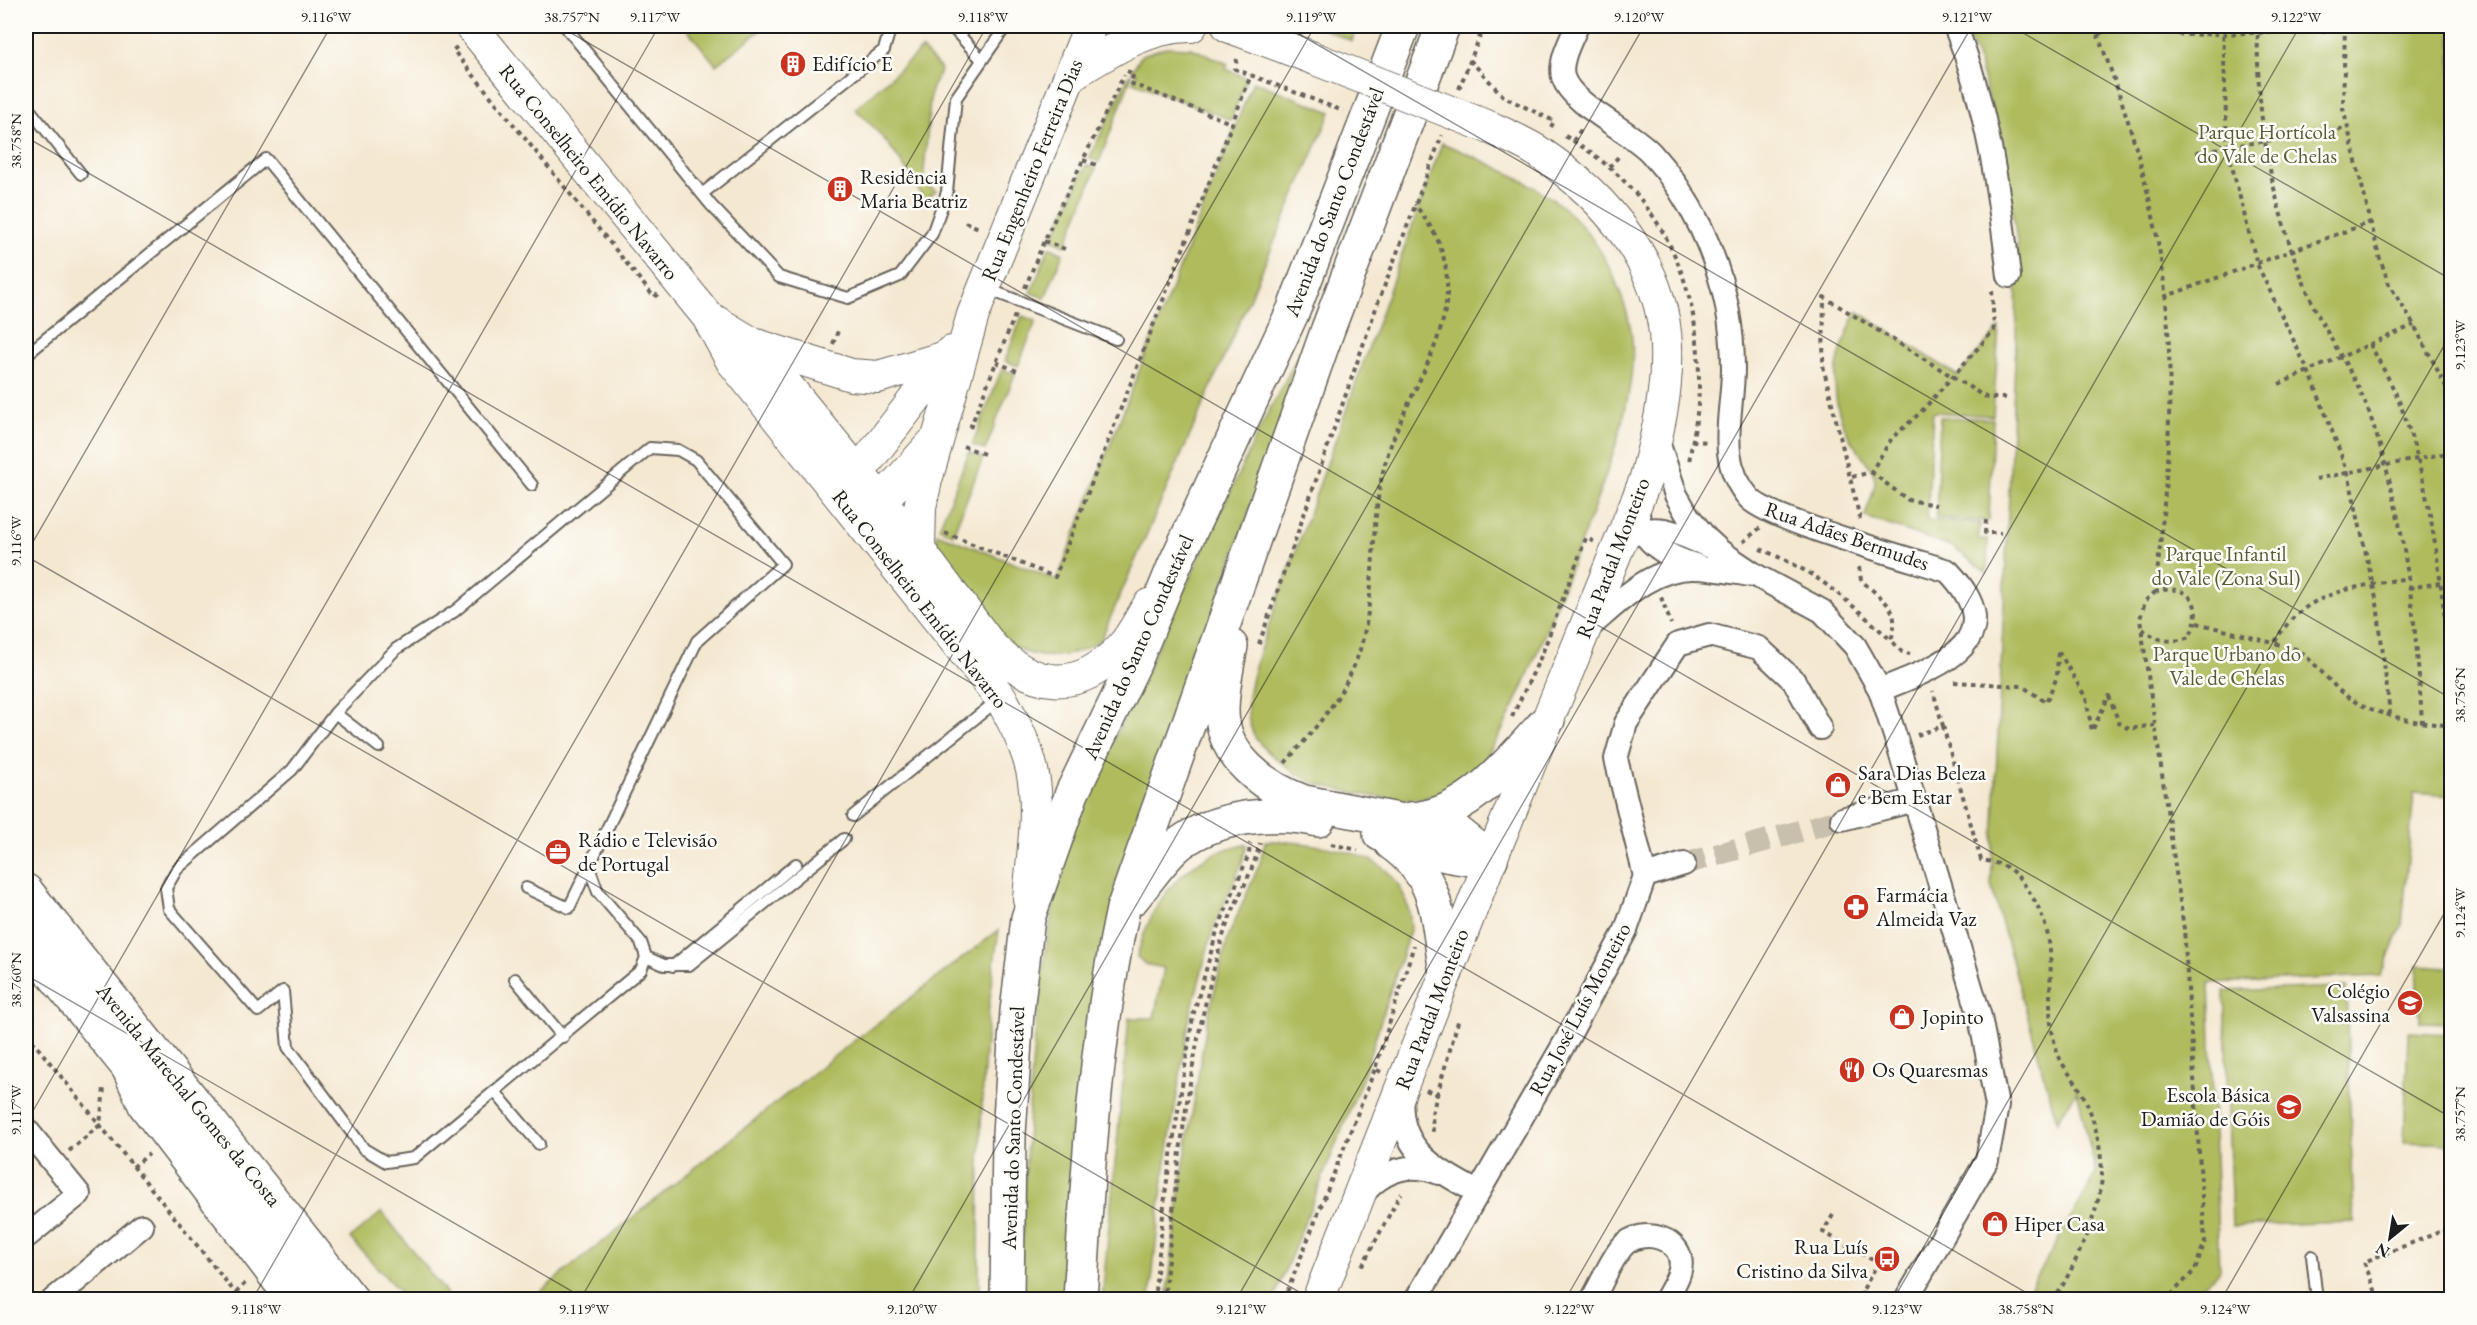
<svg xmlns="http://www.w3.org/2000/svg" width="2477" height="1325" viewBox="0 0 2477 1325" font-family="'EB Garamond',serif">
  <rect width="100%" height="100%" fill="#fdfcf7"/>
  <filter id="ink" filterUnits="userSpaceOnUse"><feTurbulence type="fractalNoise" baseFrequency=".0167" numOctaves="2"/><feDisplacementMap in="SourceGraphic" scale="12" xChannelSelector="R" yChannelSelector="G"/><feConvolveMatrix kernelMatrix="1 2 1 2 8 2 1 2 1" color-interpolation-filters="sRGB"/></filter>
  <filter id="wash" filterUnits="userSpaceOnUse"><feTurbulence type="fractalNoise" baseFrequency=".008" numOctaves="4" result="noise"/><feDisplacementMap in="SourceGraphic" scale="24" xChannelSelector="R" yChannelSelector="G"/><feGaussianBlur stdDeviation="1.35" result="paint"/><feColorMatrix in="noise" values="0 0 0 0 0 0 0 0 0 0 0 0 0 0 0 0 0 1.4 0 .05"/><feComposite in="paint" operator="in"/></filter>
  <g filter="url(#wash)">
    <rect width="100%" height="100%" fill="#f4e8d1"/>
    <path fill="#afbb5d" stroke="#666c3c" stroke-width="1.5" d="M684,26H766L716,65Z
      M1316,26H1357L1352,41Z
      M1962,26H2451V796L2414,793L2402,925L2380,976L2209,983L2219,1272L2187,1299H2024L2096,1174L2077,1091L2057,1122L1991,885L2016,341L2017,241L2005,159L1977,56Z
      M1166,47L1191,48L1228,64L1226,69L1247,78L1231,120L1133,82L1137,73L1132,71L1142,55Z
      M922,49L941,69L931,90L923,183L936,191L924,200C905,165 885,136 855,109Z
      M1130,74L1132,75L1099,162L1089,158Z
      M1253,81L1331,112L1101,639C1072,660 1030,665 1003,637C988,621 976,601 963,584C952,569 933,552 937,533L1057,580Z
      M1442,143C1480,159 1520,176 1554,200C1580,220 1601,247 1614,277C1622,297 1630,317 1632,339C1639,412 1586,525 1560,595C1542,640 1503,749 1467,779C1453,790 1435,797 1417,799C1393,802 1333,790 1310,781C1296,776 1263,750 1255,737C1240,710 1251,680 1259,653Z
      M1086,165L1096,169L1066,245L1052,240Z
      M1049,247L1063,253L1045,298L1031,293Z
      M1857,311L1958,376L1999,328L1993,416L1933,412L1927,520L1980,523L1979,539H1988L1987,573L1953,547L1865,517C1867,506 1875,492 1875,481C1874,467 1858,453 1852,442C1824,395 1835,356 1857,311Z
      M1022,316L1036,321L1018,366L1005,361Z
      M1314,326L1148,799L1070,1299L1020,1300C1026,1144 1030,987 1069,836L1261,426Z
      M1002,369L1015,374L985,450L972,445Z
      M1940,417L1993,419L1989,521L1936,518Z
      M969,452L983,458L953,534L939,528Z
      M1265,841C1296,841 1357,848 1382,867C1401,881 1409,904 1411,927L1362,1079L1274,1299H1167L1180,1189L1207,1021L1228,937L1260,863Z
      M1247,844L1242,863L1213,929L1190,1015L1162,1187L1150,1299H1102L1129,1018H1154L1164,968L1145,964L1137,957C1151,900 1186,854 1247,844Z
      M999,930C979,1053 979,1175 979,1299H531L833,1057Z
      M2417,966L2451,968V1023L2420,1022Z
      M2346,987L2354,1222L2232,1226L2224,991Z
      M2408,1032L2451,1034V1144L2404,1142Z
      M382,1212L451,1299H406L350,1238Z"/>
  </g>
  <g filter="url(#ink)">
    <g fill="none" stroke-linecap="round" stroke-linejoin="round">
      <path stroke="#c9bfad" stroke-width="22" stroke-dasharray="22 11" stroke-linecap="butt" d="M1684,864L1842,819"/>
      <defs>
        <path id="lane" d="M565,26L711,205L779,277L848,298L900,276L932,234L947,192L956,98L1006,26
          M951,26L982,60
          M26,105L81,174
          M702,194L884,50L891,26
          M985,288L1116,339
          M26,355L266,159L532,485
          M335,713L379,747
          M853,816L998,700
          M526,888L569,908L697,641L783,564L696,460L678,450L650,448L455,611L396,649L335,713L292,770L177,869L166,888L169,909L258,1011L283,991L288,1047L364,1149L386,1162L414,1158L641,970L646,957L641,942L598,892L589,867
          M646,957L664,965H689L844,839
          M673,966L796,864
          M515,979L563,1037
          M496,1093L539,1144
          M2312,1256L2317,1300"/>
        <path id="street" d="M1577,26C1571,40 1559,61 1563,77C1572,106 1630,130 1651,153C1672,176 1688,201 1701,228C1722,273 1733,319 1733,368C1733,415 1715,459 1749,498C1766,519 1914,560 1948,571C2015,641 1938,667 1880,690
          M1955,26C1987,105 1999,191 2009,276
          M1657,439L1676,495L1688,516L1706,538L1720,551L1757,576L1822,611L1855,646L1867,667L1880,690L1897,742L1980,1017L1997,1106L1987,1160L1906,1300
          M1638,501C1634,541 1665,556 1698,566
          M1631,536C1658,519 1687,538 1713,548
          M1587,629C1618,603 1650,567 1694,568C1712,568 1731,572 1750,575
          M1842,819L1915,800
          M1645,876L1684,864
          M1402,1094C1396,1149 1435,1169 1477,1192
          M26,1129L79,1194L26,1237
          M1362,1195C1382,1171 1409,1161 1439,1173
          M53,1300L142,1226
          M1416,1300L1567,1039L1626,930L1645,876L1616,759L1626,723L1678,644L1709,635L1759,648L1794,681L1820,728
          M1592,1300C1602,1283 1610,1261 1622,1247C1641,1225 1687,1238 1680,1270C1678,1280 1670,1291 1666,1300"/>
        <path id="secondary" d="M471,26L708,317L732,361L1001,698C1013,721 1026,744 1032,770C1041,810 1032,858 1029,899
          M1228,26L1313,58
          M1071,75C1109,52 1145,26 1191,26
          M708,317L753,344L895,518L992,647C1034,689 1078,694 1121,648C1132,636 1140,619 1149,605
          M753,344L851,375L878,377L949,356
          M858,473L951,352
          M881,501L932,444
          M919,550L920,507L926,480L973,315L1090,26
          M1318,1300L1491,859L1645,481C1657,437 1668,392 1666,346C1663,264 1605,196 1540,153C1525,143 1508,136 1491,128"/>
        <path id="primary" d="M26,891L352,1300
          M26,941L128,1067L157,1096L321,1300"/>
        <path id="highway" d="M1231,646C1227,667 1222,689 1222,711C1222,757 1265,788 1304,802L1456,831L1491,859
          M1410,819C1470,816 1510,760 1548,720
          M1380,834C1420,847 1449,861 1491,859
          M1391,843C1441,879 1436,916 1446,972
          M1133,898C1147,881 1162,858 1179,844C1216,816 1274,810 1318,820
          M128,1067L145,1105L294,1300
          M1007,1300L1009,1134L1017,1011L1028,918L1072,793L1134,664L1175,564L1293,311L1403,26
          M1080,1300C1088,1169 1095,1038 1123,909L1328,329L1443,26"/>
      </defs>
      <use href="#lane" stroke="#68635b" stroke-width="14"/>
      <use href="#street" stroke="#68635b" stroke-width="26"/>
      <use href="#secondary" stroke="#68635b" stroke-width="34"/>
      <use href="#primary" stroke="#68635b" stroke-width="36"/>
      <use href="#highway" stroke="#68635b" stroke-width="36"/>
      <path stroke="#68635b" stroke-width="4" stroke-dasharray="4.5 4.5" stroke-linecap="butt" d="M2094,26C2122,96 2146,172 2159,248C2178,360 2168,479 2155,592L2145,601L2140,619L2184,929L2205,1241L2195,1270L2166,1300
        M2223,26L2227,147L2257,264L2313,381L2348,473L2377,603L2390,714
        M2258,26C2255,125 2275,222 2317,313C2333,345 2355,375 2368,410C2404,509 2416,618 2422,723
        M2345,26L2343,108L2379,256L2389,284L2414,325L2452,398
        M2098,34L2118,28H2141L2184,35L2346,30
        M457,47L453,50L654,297L658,294
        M1237,59L1235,69L1343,111
        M1470,60L1504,97L1554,121L1551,127
        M1127,71L1134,74L1130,83L1233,124
        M1459,89L1484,26
        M1565,136C1660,191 1700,279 1699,385C1699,411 1693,437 1689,462
        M1573,141L1580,131L1582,132
        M2196,152L2348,128
        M1083,160L1097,165
        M1609,167L1621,154
        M965,222L981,229
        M1044,241L1065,249
        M1025,288L1044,241L1124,75
        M2164,297L2371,222
        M833,344L838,331
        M2370,344C2380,363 2391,382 2399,401C2433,489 2443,596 2452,689
        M996,362L1017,371
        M2279,384L2414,325
        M970,428L1015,315
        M1692,441L1709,442
        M963,446L984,454
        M1871,472L1908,500L1936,505
        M1852,477L1871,472L1892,438L1921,412L1994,330L1992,290
        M2316,479L2452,452
        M1860,519L1823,366L1824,297L1987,398H2008
        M1986,520L1985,533H2001
        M945,533L1055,577L1251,75
        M1743,542L1760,528
        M1760,549C1820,573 1844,598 1891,640
        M1859,567L1861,580C1883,601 1902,607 1891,640L1902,652L1910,654
        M2409,588L2452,581
        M1661,597L1671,624
        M2197,623L2296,649C2313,660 2325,677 2340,691C2363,713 2421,725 2452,725
        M2142,629C2158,641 2171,644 2189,637C2206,607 2190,581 2155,592
        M2275,642C2304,590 2354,588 2408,578
        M1259,644L1376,308L1442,135
        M1954,682L2022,686L2046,702L2057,677L2058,650L2086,698L2092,731L2109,696L2119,723L2129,729L2155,725
        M1512,717L1542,654L1586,538L1595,542
        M1943,726L1981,860C2006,863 2017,872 2030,893C2068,952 2038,994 2057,1051C2061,1065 2071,1075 2078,1086C2093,1110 2101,1145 2102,1173C2102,1209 2073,1270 2054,1300
        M1917,735L1943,726L1933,691
        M1285,763C1316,728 1348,692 1361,646C1378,585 1368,518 1387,457C1408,385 1469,322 1439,243C1433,229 1423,216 1415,204
        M1331,844L1358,850
        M26,857L28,860L26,862
        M26,1033L241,1300
        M1381,1072L1375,1069L1414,945
        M1426,1090L1437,1095L1432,1114L1433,1132
        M1437,1095L1459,1018
        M69,1151L100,1125L104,1088
        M133,1167L149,1154
        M1833,1215L1823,1232L1878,1263L1861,1293L1873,1300
        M1362,1266L1401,1193
        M236,1293L248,1280
        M1154,1300L1166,1187L1193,1016L1217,931L1249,854L1250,843
        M1164,1300C1176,1178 1188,1053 1223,936C1233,904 1252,876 1260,843
        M1284,1300L1375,1069
        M2379,1300L2364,1262L2452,1227"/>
      <use href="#lane" stroke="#fff" stroke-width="10"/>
      <use href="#street" stroke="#fff" stroke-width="22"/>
      <use href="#secondary" stroke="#fff" stroke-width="32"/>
      <use href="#primary" stroke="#fff" stroke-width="33"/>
      <use href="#highway" stroke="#fff" stroke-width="33"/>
      <defs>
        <path id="secondary-bridge" d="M1313,58L1491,128"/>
      </defs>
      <use href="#secondary-bridge" stroke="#68635b" stroke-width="34" stroke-linecap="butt"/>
      <use href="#secondary-bridge" stroke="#fff" stroke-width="32"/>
    </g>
  </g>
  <path fill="none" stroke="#1c1c1c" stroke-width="1.5" stroke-opacity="0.45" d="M559,26L2452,1118M1285,26L2452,699M2011,26L2452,280M26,137L2039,1300M26,554L331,26M26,556L1313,1300M26,975L587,1300M26,1123L659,26M252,1300L987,26M580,1300L1315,26M908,1300L1644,26M1236,1300L1972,26M1565,1300L2300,26M1893,1300L2452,332M2221,1300L2452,900"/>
  <defs>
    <symbol id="building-disc" viewBox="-11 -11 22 22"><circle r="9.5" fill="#c8321e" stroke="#fdfcf7"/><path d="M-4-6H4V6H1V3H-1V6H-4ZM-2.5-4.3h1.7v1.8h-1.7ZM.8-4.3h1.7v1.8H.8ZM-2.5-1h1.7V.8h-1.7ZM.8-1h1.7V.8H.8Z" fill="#fff"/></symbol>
    <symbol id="shop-disc" viewBox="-11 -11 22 22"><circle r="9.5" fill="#c8321e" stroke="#fdfcf7"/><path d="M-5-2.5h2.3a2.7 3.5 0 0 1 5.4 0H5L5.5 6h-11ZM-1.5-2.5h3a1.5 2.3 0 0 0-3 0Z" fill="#fff"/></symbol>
    <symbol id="office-disc" viewBox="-11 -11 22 22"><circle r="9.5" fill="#c8321e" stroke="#fdfcf7"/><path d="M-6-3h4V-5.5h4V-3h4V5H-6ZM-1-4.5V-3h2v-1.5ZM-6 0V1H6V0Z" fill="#fff"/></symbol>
    <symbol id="pharmacy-disc" viewBox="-11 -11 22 22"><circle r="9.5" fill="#c8321e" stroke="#fdfcf7"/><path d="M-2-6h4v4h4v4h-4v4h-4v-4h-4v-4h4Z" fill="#fff"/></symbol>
    <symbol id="school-disc" viewBox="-11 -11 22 22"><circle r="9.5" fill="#c8321e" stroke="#fdfcf7"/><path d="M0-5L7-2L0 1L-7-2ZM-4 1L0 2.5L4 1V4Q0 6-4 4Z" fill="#fff"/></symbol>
    <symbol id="restaurant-disc" viewBox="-11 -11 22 22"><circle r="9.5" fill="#c8321e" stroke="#fdfcf7"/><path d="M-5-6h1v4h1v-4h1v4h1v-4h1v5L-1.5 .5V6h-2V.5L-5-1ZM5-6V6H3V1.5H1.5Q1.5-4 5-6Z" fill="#fff"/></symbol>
    <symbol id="bus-disc" viewBox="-11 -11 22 22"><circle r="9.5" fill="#c8321e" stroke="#fdfcf7"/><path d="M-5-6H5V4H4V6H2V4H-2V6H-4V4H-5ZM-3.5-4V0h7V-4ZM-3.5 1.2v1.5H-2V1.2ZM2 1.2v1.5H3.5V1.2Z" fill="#fff"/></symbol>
  </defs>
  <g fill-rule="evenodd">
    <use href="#building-disc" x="778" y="49" width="30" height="30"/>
    <use href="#building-disc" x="825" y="174" width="30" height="30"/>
    <use href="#shop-disc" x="1823" y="770" width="30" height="30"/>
    <use href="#office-disc" x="543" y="837" width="30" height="30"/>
    <use href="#pharmacy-disc" x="1841" y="892" width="30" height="30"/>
    <use href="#school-disc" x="2395" y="988" width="30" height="30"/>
    <use href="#shop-disc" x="1887" y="1002" width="30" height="30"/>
    <use href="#restaurant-disc" x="1837" y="1055" width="30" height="30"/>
    <use href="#school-disc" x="2274" y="1092" width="30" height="30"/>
    <use href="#shop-disc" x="1980" y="1209" width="30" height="30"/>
    <use href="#bus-disc" x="1872" y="1244" width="30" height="30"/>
  </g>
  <g text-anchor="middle" stroke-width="5" stroke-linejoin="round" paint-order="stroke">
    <g font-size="21" fill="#1c1c1c" stroke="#fdfcf7" text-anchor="start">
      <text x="812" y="71">Edifício E</text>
      <text x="860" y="184">Residência<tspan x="860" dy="24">Maria Beatriz</tspan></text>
      <text x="1858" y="780">Sara Dias Beleza<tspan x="1858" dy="24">e Bem Estar</tspan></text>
      <text x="578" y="847">Rádio e Televisão<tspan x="578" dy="24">de Portugal</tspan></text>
      <text x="1876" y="902">Farmácia<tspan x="1876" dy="24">Almeida Vaz</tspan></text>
      <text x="2390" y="998" text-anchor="end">Colégio<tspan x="2390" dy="24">Valsassina</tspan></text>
      <text x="1922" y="1024">Jopinto</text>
      <text x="1872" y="1077">Os Quaresmas</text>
      <text x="2270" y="1102" text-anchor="end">Escola Básica<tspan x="2270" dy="24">Damião de Góis</tspan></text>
      <text x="2014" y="1231">Hiper Casa</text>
      <text x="1868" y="1254" text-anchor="end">Rua Luís<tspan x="1868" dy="24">Cristino da Silva</tspan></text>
    </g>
    <g font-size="21" fill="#575c36" stroke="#fdfcf7">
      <text x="2267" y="139">Parque Hortícola<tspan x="2267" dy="24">do Vale de Chelas</tspan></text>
      <text x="2226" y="561">Parque Infantil<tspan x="2226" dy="24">do Vale (Zona Sul)</tspan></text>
      <text x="2227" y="661">Parque Urbano do<tspan x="2227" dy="24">Vale de Chelas</tspan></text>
    </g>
    <g font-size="21" fill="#1c1c1c" stroke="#fdfcf7">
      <text transform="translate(1032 170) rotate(-68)" y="7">Rua Engenheiro Ferreira Dias</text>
      <text transform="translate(589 172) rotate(51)" y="7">Rua Conselheiro Emídio Navarro</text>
      <text transform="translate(1334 202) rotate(-69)" y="7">Avenida do Santo Condestável</text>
      <text transform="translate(1847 536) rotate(19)" y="7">Rua Adães Bermudes</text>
      <text transform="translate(1613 558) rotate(-69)" y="7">Rua Pardal Monteiro</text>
      <text transform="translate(920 599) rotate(52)" y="7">Rua Conselheiro Emídio Navarro</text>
      <text transform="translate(1138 647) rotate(-66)" y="7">Avenida do Santo Condestável</text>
      <text transform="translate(1432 1009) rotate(-69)" y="7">Rua Pardal Monteiro</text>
      <text transform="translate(1580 1009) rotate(-62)" y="7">Rua José Luís Monteiro</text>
      <text transform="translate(189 1095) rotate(51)" y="7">Avenida Marechal Gomes da Costa</text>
      <text transform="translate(1013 1128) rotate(-88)" y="7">Avenida do Santo Condestável</text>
    </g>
  </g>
  <rect width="2477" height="1325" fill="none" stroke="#fdfcf7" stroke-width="66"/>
  <g transform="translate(2390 1238) rotate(210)" stroke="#fdfcf7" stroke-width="4.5" paint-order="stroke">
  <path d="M0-4.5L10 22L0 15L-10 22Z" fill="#1c1c1c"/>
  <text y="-9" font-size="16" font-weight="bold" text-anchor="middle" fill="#1c1c1c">N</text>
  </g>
  <rect x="33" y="33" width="2411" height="1259" fill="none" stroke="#1c1c1c" stroke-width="2"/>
  <g font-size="15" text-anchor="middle" fill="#1c1c1c">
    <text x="326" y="22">9.116°W</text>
    <text x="572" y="22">38.757°N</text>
    <text x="655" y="22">9.117°W</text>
    <text x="983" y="22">9.118°W</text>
    <text x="1311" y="22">9.119°W</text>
    <text x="1639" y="22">9.120°W</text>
    <text x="1967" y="22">9.121°W</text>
    <text x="2296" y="22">9.122°W</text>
    <text transform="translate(16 141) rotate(-90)" y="5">38.758°N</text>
    <text transform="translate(2460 345) rotate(-90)" y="5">9.123°W</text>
    <text transform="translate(16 541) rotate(-90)" y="5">9.116°W</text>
    <text transform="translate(2460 695) rotate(-90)" y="5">38.756°N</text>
    <text transform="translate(2460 913) rotate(-90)" y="5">9.124°W</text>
    <text transform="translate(16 980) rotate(-90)" y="5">38.760°N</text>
    <text transform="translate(16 1110) rotate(-90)" y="5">9.117°W</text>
    <text transform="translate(2460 1114) rotate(-90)" y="5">38.757°N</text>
    <text x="256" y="1314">9.118°W</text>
    <text x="584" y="1314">9.119°W</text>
    <text x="912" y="1314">9.120°W</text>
    <text x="1241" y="1314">9.121°W</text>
    <text x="1569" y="1314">9.122°W</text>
    <text x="1897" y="1314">9.123°W</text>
    <text x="2026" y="1314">38.758°N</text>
    <text x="2225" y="1314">9.124°W</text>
  </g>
</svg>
